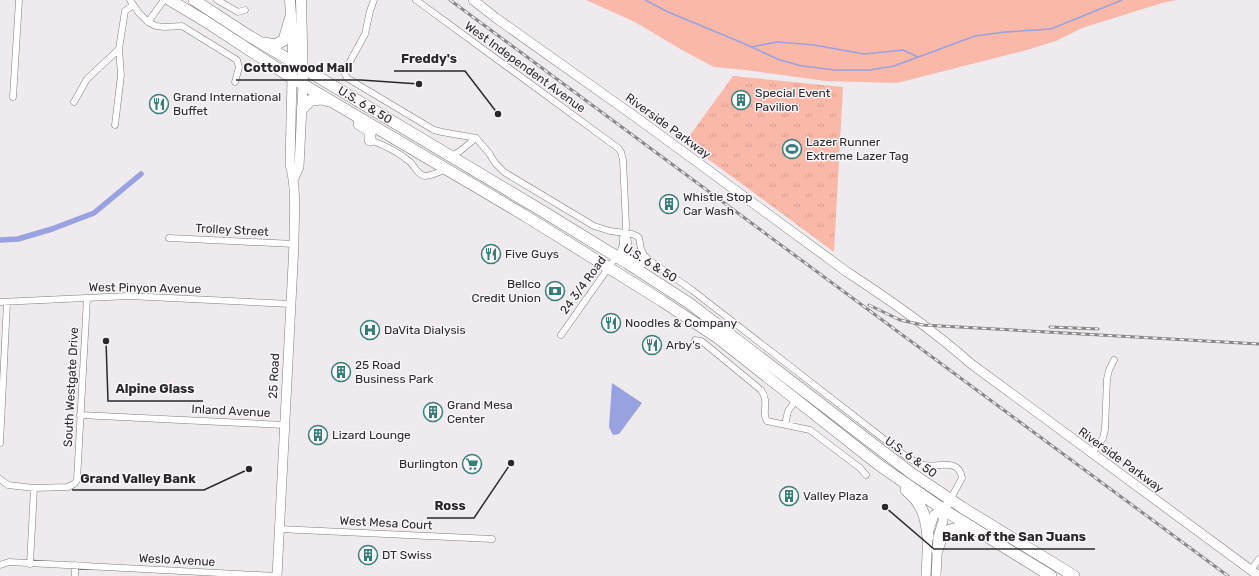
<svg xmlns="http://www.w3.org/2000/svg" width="1259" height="576" viewBox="0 0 1259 576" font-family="Rubik,sans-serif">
  <defs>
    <pattern id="park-tufts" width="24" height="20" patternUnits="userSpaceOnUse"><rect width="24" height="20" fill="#fab8a9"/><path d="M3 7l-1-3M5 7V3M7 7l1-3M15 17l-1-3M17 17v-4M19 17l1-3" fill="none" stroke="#d69e92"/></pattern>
  </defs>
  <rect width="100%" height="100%" fill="#efeaed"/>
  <path fill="#fab8a9" d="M586,0H1177L1162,3L1082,28L1056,41L1027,50L897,83L825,81L745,70L714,67L682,50L635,22Z"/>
  <path fill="url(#park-tufts)" d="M733,76L843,87L834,252L685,142Z"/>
  <path fill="#98a2e0" d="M612,383L642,403L619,434L613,435L609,427Z"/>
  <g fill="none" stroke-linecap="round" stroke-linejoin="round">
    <path stroke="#98a2e0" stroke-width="1.5" d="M645,0L668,12L738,41L780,60L802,66L835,70H870L894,66L975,36L1005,32L1051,29L1122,0
      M751,47L777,42L814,45L864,54L903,50L918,57"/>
    <path stroke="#98a2e0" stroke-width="5.5" d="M0,240L18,239L52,229L94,213L141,174"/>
    <defs>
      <path id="street" d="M130,0L139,13L148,22L156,26L165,27L182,26L237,60L239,67L235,82
        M217,0L238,12L245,10
        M374,0L370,11L365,34L346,69L345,74L347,78L434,130L442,132L476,138L489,153L495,163L504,172L594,226L610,231L632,234L637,236L639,238L641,249L644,255L649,260L692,290L907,457C912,460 918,464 924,465C937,468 959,457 962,478L950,500
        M416,0L618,148L621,152L623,160L626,225L625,239L621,250L561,335
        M148,22L164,0
        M13,97L19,0
        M74,102L87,79L119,49L125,11L133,5
        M115,125L121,75L119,49
        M370,140C384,145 398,152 409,161C415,166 417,175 425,176C432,176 441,171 447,169
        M452,156L460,151L476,138
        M169,238L294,244
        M0,302L129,296L291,304
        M695,340L701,341L704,343L761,390C770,402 761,414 767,421L810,430L860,468L866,475
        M80,415L284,425
        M785,425L788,411L796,400
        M0,443L7,302
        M1092,453L1103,438L1105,429L1107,379L1109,370L1114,360
        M0,479L8,485L34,488L68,487L74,484L77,480L87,298
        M279,529L492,539
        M30,564L34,488
        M0,565L9,562L277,576
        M1251,570L1259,559
        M75,576V565"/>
      <path id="secondary" d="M473,0L496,18L637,118L847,272C890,300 932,329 970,363L1259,576
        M294,178L299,167L303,84
        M277,576L294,244C294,217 297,190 290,164L292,78
        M926,576L928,533L934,515L944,510
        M936,576L938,537L943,521L944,510L950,500"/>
      <path id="primary" d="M290,0L293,48L292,78
        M301,0L303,84"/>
      <path id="highway" d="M170,0L205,21L292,78L524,215L662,301L718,338L879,465L944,510L1051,576
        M194,0L246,34L539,209L627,263L689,303L911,473L963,508L1074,576
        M264,43L275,45L284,40L291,16
        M302,109L311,100L322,99L329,101
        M359,124L370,131V140
        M625,239L627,254L641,263
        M906,490C922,503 926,516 928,537
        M937,550C939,546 940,539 943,535C950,526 964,528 974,531"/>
    </defs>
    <use href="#street" stroke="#807c7e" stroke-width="7"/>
    <use href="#secondary" stroke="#807c7e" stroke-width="10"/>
    <use href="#primary" stroke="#807c7e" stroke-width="11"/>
    <use href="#highway" stroke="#807c7e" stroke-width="12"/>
    <use href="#street" stroke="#fff" stroke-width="6"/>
    <use href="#secondary" stroke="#fff" stroke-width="9"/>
    <use href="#primary" stroke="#fff" stroke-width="10"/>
    <use href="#highway" stroke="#fff" stroke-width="11"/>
    <defs>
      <path id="rail" d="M450,0L1228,576
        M869,305L900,320L923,325L1259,344
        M1050,327L1098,329"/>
    </defs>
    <use href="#rail" stroke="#898688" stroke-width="3"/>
    <use href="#rail" stroke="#fcf7fb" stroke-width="1.5" stroke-dasharray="4.5" stroke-linecap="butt"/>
  </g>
  <defs>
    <symbol id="building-ring" viewBox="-11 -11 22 22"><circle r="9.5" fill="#fcf7fb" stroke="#367e7a" stroke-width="1.5"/><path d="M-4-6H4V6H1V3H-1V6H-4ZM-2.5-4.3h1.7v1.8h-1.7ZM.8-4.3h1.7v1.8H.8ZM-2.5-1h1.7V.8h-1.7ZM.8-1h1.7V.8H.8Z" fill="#367e7a"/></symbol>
    <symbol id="restaurant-ring" viewBox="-11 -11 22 22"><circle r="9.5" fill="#fcf7fb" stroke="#367e7a" stroke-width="1.5"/><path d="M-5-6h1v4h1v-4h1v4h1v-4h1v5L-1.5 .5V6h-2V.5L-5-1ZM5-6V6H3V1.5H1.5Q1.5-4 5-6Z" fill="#367e7a"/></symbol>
    <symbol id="stadium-ring" viewBox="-11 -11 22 22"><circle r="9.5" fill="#fcf7fb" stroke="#367e7a" stroke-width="1.5"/><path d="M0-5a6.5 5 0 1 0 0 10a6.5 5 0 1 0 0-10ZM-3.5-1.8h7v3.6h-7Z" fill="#367e7a"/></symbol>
    <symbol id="bank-ring" viewBox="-11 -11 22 22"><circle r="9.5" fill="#fcf7fb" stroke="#367e7a" stroke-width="1.5"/><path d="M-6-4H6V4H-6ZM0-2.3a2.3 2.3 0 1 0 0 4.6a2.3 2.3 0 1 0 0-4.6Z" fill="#367e7a"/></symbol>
    <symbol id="hospital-ring" viewBox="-11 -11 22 22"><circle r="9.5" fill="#fcf7fb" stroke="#367e7a" stroke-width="1.5"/><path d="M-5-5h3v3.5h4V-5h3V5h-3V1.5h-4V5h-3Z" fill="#367e7a"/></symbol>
    <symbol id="supermarket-ring" viewBox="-11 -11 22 22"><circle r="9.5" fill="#fcf7fb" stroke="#367e7a" stroke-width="1.5"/><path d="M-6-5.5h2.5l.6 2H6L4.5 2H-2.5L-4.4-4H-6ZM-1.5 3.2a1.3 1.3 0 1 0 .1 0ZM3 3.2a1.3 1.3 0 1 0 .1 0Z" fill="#367e7a"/></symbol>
  </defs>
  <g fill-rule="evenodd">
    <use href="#building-ring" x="730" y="89" width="22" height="22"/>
    <use href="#restaurant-ring" x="148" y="93" width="22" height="22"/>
    <use href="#stadium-ring" x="781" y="138" width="22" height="22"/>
    <use href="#building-ring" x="658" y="193" width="22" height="22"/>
    <use href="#restaurant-ring" x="480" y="243" width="22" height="22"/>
    <use href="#bank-ring" x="544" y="280" width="22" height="22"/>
    <use href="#restaurant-ring" x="600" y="312" width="22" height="22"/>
    <use href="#hospital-ring" x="359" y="319" width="22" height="22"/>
    <use href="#restaurant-ring" x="641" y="334" width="22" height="22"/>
    <use href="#building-ring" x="330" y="361" width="22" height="22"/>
    <use href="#building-ring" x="422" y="401" width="22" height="22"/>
    <use href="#building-ring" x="307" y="424" width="22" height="22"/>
    <use href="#supermarket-ring" x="461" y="453" width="22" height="22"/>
    <use href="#building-ring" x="778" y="485" width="22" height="22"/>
    <use href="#building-ring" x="357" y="544" width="22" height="22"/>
  </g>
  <g text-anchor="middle" stroke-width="3" stroke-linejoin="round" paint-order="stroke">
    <g font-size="12" fill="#2a282a" stroke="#fcf7fb">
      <text transform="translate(525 67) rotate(36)" y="4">West Independent Avenue</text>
      <text transform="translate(365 105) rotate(31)" y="4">U.S. 6 &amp; 50</text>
      <text transform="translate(668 126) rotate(36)" y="4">Riverside Parkway</text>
      <text transform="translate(232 230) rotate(3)" y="4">Trolley Street</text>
      <text transform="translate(650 263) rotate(32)" y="4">U.S. 6 &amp; 50</text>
      <text transform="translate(583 285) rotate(-54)" y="4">24 3/4 Road</text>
      <text transform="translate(145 288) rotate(1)" y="4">West Pinyon Avenue</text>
      <text transform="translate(274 376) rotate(-87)" y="4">25 Road</text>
      <text transform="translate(71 387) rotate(-87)" y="4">South Westgate Drive</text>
      <text transform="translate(231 411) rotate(3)" y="4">Inland Avenue</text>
      <text transform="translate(911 457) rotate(36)" y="4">U.S. 6 &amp; 50</text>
      <text transform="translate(1121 460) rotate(36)" y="4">Riverside Parkway</text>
      <text transform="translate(386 523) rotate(3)" y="4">West Mesa Court</text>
      <text transform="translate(177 560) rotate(3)" y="4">Weslo Avenue</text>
    </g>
    <g font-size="12" fill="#2a282a" stroke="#fcf7fb" text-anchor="start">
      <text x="755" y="97">Special Event<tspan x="755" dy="14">Pavilion</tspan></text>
      <text x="173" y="101">Grand International<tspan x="173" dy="14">Buffet</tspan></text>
      <text x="806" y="146">Lazer Runner<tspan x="806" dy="14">Extreme Lazer Tag</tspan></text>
      <text x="683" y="201">Whistle Stop<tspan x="683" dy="14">Car Wash</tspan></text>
      <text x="505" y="258">Five Guys</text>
      <text x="541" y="288" text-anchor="end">Bellco<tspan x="541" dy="14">Credit Union</tspan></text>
      <text x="625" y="327">Noodles &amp; Company</text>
      <text x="384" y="334">DaVita Dialysis</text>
      <text x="666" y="349">Arby's</text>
      <text x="355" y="369">25 Road<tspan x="355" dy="14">Business Park</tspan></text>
      <text x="447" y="409">Grand Mesa<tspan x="447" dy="14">Center</tspan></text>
      <text x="332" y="439">Lizard Lounge</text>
      <text x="458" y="468" text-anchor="end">Burlington</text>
      <text x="803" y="500">Valley Plaza</text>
      <text x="382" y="559">DT Swiss</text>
    </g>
  </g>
  <path fill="none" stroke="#2a282a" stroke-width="1.5" d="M498 114L465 71H394M419 84L361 80H236M106 341L108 401H203M249 469L204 490H72M511 463L474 518H427M885 507L934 549H1095"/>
  <g fill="#2a282a" stroke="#fcf7fb" stroke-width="1.5">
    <circle cx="498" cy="114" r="4"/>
    <circle cx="419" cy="84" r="4"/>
    <circle cx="106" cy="341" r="4"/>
    <circle cx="249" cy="469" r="4"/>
    <circle cx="511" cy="463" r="4"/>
    <circle cx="885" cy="507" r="4"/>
  </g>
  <g font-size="13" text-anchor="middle" font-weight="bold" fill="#2a282a" stroke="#fcf7fb" stroke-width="3" stroke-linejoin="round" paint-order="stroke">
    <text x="429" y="63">Freddy's</text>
    <text x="298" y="72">Cottonwood Mall</text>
    <text x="155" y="393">Alpine Glass</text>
    <text x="138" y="483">Grand Valley Bank</text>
    <text x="450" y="510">Ross</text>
    <text x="1014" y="541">Bank of the San Juans</text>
  </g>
</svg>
